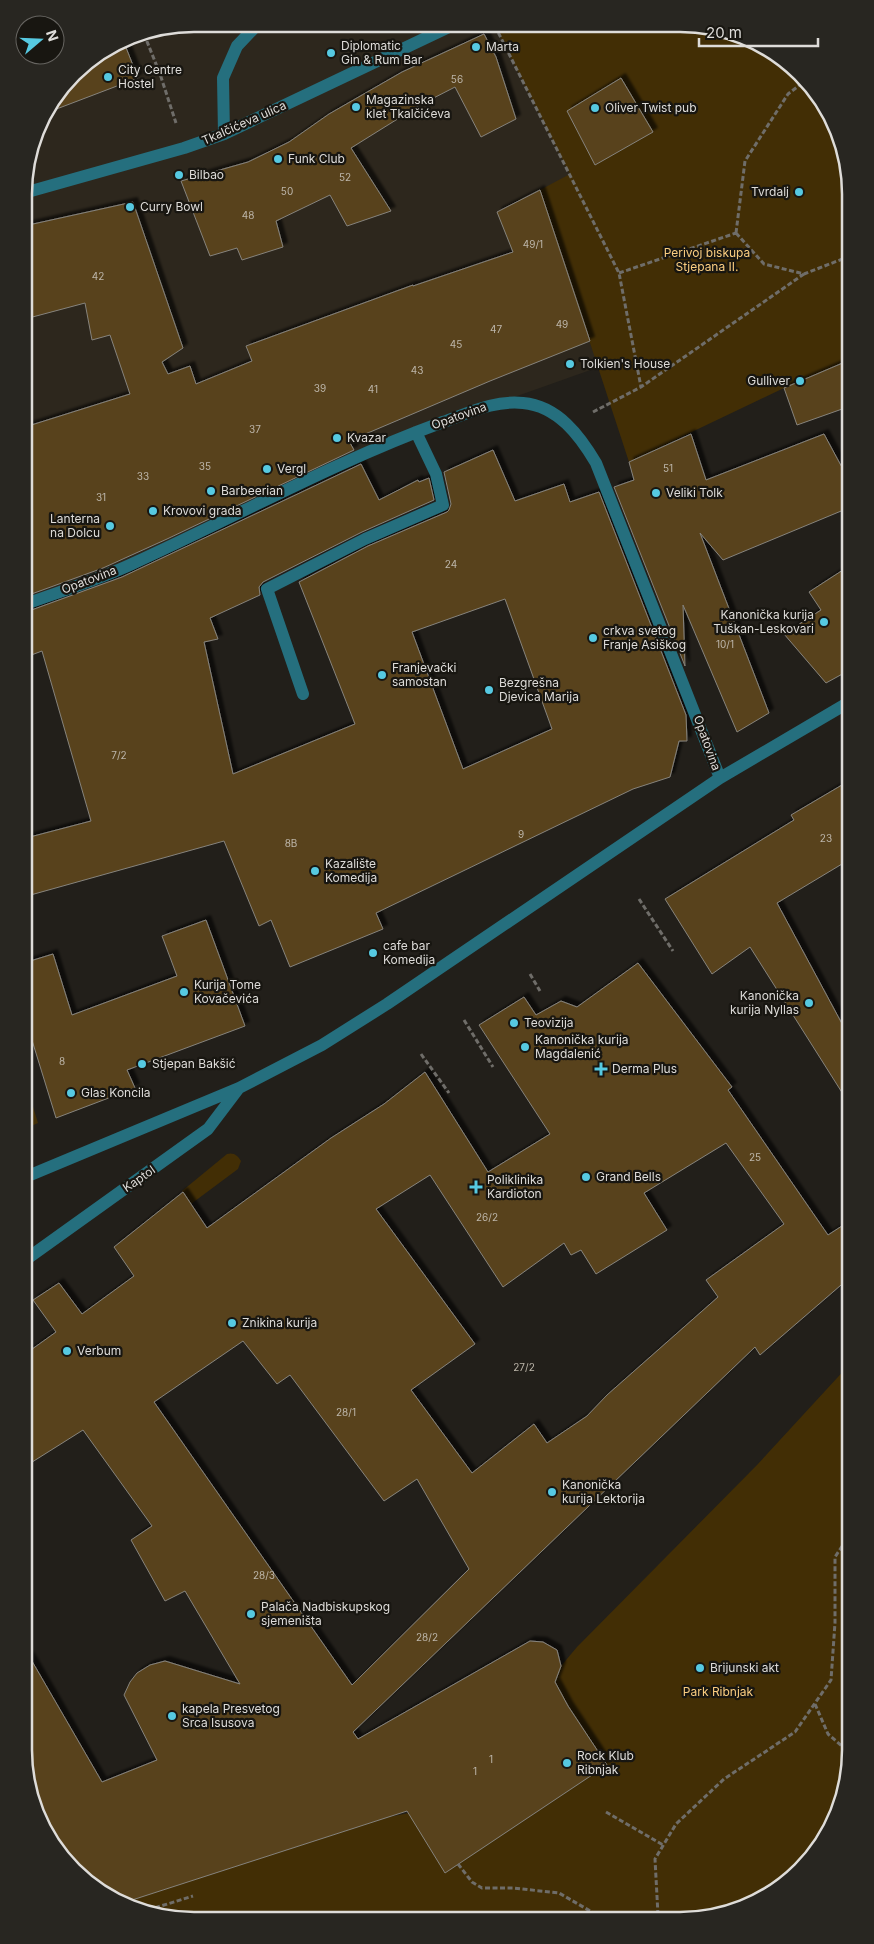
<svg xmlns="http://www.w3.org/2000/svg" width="874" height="1944" viewBox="0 0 874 1944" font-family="Inter,sans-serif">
  <defs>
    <filter id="shadow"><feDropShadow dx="4.5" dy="-4.5" stdDeviation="1" flood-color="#0009"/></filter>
  </defs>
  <rect width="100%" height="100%" fill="#221f1a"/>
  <path fill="#2d271d" d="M194,24L713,27L568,275L599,367L416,432L26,607L24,183L41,119L82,66L129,37Z"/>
  <path fill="#422e05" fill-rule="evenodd" d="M495,26L713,27L792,66L822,100L844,150L845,362L784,388L629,462L540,190L570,174ZM567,111L652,132L595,165Z
    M27,1087L38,1123L27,1128Z
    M227,1154C234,1152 238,1156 241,1161L238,1169L191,1204L182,1191Z
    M849,1365L850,1761L837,1815L815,1854L774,1892L724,1914L161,1917L129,1901L389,1817L409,1813L445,1873L607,1765L568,1706L555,1682L561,1666L577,1647L757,1465Z"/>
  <path fill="#59431b" stroke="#86837d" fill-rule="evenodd" filter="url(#shadow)" d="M484,34L496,57L516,119L481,137L455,87L420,105L351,148L391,211L347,226L330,195L276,221L283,247L242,260L237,248L210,256L181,181L248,162L289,142L329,114L402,72Z
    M123,40L138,78L46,113L82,66Z
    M621,78L653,132L595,165L567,111Z
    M540,190L590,341L490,381L349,441L354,450L167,539L103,568L26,596L25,427L130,394L110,335L92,340L85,303L25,319L24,226L133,202L183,348L162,362L168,374L190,366L196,384L252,361L246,346L413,285V286L513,252L497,212Z
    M845,362V408L797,425L784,388Z
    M691,434L706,480L824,434L845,473L846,509L723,560L700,533L769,713L737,732L683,605L685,666L614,487L634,480L629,462Z
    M493,450L515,501L564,484L570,502L599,492L686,715L687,741H679L670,777L633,789L376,913L383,929L290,967L271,920L259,926L224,841L27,896L26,838L91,821L42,651L26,657V612L122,577L361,464L379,500L418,480L419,482L429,478L434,500L362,532L263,582L259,587L260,595L210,618L218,639L204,642L233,774L355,724L299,582L368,546L447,512L449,510L451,504L444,472ZM505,599L552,729L463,769L412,632Z
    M846,568V672L826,683L784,634L821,610L809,592Z
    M847,782V861L777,903L847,1033L848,1102L750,947L712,974L665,899L794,820L791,815Z
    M206,920L245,1026L127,1070L135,1088L56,1118L27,1024V962L53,954L72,1015L177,976L162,936Z
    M638,963L732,1087L728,1090L828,1235L848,1222V1279L760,1355L755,1347L353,1732L358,1739L530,1641L543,1642L557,1650L561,1666L555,1682L568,1706L607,1765L445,1873L407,1811L129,1901L82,1878L52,1844L30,1794L29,1656L102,1782L157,1760L124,1695L130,1682L137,1673L150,1665L165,1661L240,1684L185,1591L165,1601L131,1540L152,1526L83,1430L29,1464L28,1352L56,1332L33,1300L59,1283L82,1314L134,1276L114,1247L183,1192L207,1228L331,1138L384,1104L425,1072L488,1172L550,1134L479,1025L524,997L536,1015L561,1001L577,1007ZM726,1143L784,1224L706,1280L718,1297L607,1395L587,1416L547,1443L534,1424L472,1473L411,1390L475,1344L376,1209L430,1175L503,1287L564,1243L571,1255L581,1250L596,1274L667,1230L644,1193ZM243,1341L277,1384L290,1375L384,1501L417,1479L469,1569L352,1685L154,1402Z"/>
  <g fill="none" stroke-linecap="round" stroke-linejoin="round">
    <path stroke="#6f6d69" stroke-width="3" stroke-dasharray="5 2.5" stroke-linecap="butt" d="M495,26L619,273L641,387
      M144,34L160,74L176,123
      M736,233L745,161L788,94L805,81
      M736,233L764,264L804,274L845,258
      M619,273L736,233
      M593,412L641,387L804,274
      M639,899L673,951
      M530,974L540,991
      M464,1020L493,1067
      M421,1054L449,1093
      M815,1704L828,1734L850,1753
      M606,1812L663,1845
      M458,1864L472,1882L482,1888H513L559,1893L597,1915
      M795,1871L800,1868
      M148,1910L193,1896
      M658,1915L655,1859L676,1824L724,1779L795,1732L831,1680L835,1623V1557L849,1536"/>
    <path stroke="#256f7e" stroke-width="12" d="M224,134L223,78L237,46L258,24
      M24,193L184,148L224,134L453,25
      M26,604C61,591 98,580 132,564C235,517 336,461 443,422C469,413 494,400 523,403C558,406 580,436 596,463L720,778
      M303,694L267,589L365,539L443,505L436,474L416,432
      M28,1176L239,1088L322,1045L387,1004L720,778L846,704
      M28,1258L208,1129L239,1088"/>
  </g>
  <g fill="#56c9e1" stroke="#181611" stroke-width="2">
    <circle cx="476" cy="47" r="5"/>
    <circle cx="331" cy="53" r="5"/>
    <circle cx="108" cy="77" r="5"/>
    <circle cx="356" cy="107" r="5"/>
    <circle cx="595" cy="108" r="5"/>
    <circle cx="278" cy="159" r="5"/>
    <circle cx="179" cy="175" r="5"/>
    <circle cx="799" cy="192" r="5"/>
    <circle cx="130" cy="207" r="5"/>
    <circle cx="570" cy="364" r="5"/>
    <circle cx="800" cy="381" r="5"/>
    <circle cx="337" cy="438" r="5"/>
    <circle cx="267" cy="469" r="5"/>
    <circle cx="211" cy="491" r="5"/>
    <circle cx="656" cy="493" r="5"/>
    <circle cx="153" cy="511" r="5"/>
    <circle cx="110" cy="526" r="5"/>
    <circle cx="824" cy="622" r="5"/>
    <circle cx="593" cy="638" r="5"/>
    <circle cx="382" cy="675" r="5"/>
    <circle cx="489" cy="690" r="5"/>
    <circle cx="315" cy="871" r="5"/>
    <circle cx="373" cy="953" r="5"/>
    <circle cx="184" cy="992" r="5"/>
    <circle cx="809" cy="1003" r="5"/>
    <circle cx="514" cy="1023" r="5"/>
    <circle cx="525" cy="1047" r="5"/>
    <circle cx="142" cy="1064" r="5"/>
    <path d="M598.5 1061.5h5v5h5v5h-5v5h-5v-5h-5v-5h5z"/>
    <circle cx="71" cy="1093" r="5"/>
    <circle cx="586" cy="1177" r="5"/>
    <path d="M473.5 1179.5h5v5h5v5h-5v5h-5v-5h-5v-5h5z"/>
    <circle cx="232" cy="1323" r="5"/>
    <circle cx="67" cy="1351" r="5"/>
    <circle cx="552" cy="1492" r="5"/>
    <circle cx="251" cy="1614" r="5"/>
    <circle cx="700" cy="1668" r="5"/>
    <circle cx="172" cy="1716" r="5"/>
    <circle cx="567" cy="1763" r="5"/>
  </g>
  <g text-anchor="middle" stroke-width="4.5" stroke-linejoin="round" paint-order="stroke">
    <g font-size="10" fill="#bdb6aa">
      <text x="457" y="83">56</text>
      <text x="345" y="181">52</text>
      <text x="287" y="195">50</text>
      <text x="248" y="219">48</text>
      <text x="533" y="248">49/1</text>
      <text x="98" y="280">42</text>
      <text x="562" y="328">49</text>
      <text x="496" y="333">47</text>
      <text x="456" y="348">45</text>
      <text x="417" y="374">43</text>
      <text x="320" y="392">39</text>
      <text x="373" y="393">41</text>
      <text x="255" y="433">37</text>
      <text x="205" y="470">35</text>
      <text x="668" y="472">51</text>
      <text x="143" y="480">33</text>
      <text x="101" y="501">31</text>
      <text x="451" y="568">24</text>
      <text x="725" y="648">10/1</text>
      <text x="119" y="759">7/2</text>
      <text x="521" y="838">9</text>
      <text x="826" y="842">23</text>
      <text x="291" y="847">8B</text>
      <text x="62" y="1065">8</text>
      <text x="755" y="1161">25</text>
      <text x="487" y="1221">26/2</text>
      <text x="524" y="1371">27/2</text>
      <text x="346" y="1416">28/1</text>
      <text x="264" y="1579">28/3</text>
      <text x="427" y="1641">28/2</text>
      <text x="491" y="1763">1</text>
      <text x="475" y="1775">1</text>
    </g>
    <g font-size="12" fill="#dedcd9" stroke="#181611" text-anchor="start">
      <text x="341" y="50">Diplomatic<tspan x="341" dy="14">Gin &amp; Rum Bar</tspan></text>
      <text x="486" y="51">Marta</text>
      <text x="118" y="74">City Centre<tspan x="118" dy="14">Hostel</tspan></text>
      <text x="366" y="104">Magazinska<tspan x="366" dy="14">klet Tkalčićeva</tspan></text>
      <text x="605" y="112">Oliver Twist pub</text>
      <text x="288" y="163">Funk Club</text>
      <text x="189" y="179">Bilbao</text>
      <text x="789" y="196" text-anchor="end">Tvrdalj</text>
      <text x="140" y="211">Curry Bowl</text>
      <text x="580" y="368">Tolkien's House</text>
      <text x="790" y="385" text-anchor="end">Gulliver</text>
      <text x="347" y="442">Kvazar</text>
      <text x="277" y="473">Vergl</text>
      <text x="221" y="495">Barbeerian</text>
      <text x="666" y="497">Veliki Tolk</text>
      <text x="163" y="515">Krovovi grada</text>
      <text x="100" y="523" text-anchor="end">Lanterna<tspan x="100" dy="14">na Dolcu</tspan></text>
      <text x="814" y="619" text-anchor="end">Kanonička kurija<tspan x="814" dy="14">Tuškan-Leskovari</tspan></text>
      <text x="603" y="635">crkva svetog<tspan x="603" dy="14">Franje Asiškog</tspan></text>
      <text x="392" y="672">Franjevački<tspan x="392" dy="14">samostan</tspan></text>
      <text x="499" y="687">Bezgrešna<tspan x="499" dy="14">Djevica Marija</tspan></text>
      <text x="325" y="868">Kazalište<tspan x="325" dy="14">Komedija</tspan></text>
      <text x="383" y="950">cafe bar<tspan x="383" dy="14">Komedija</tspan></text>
      <text x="194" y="989">Kurija Tome<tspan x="194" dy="14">Kovačevića</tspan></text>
      <text x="799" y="1000" text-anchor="end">Kanonička<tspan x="799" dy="14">kurija Nyllas</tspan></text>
      <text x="524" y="1027">Teovizija</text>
      <text x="535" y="1044">Kanonička kurija<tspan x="535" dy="14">Magdalenić</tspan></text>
      <text x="152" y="1068">Stjepan Bakšić</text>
      <text x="612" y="1073">Derma Plus</text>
      <text x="81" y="1097">Glas Koncila</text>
      <text x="596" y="1181">Grand Bells</text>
      <text x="487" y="1184">Poliklinika<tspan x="487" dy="14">Kardioton</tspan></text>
      <text x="242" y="1327">Znikina kurija</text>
      <text x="77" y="1355">Verbum</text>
      <text x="562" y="1489">Kanonička<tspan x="562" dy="14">kurija Lektorija</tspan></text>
      <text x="261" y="1611">Palača Nadbiskupskog<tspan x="261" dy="14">sjemeništa</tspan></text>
      <text x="710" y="1672">Brijunski akt</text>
      <text x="182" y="1713">kapela Presvetog<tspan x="182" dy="14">Srca Isusova</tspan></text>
      <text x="577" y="1760">Rock Klub<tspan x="577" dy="14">Ribnjak</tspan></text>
    </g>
    <g font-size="12" fill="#dedcd9" stroke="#181611">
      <text transform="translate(244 123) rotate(-24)" y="4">Tkalčićeva ulica</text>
      <text transform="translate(459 416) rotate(-20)" y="4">Opatovina</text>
      <text transform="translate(89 580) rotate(-21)" y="4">Opatovina</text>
      <text transform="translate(707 743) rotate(70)" y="4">Opatovina</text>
      <text transform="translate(139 1179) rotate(-35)" y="4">Kaptol</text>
    </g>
    <g font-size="12" fill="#facd80" stroke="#181611">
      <text x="707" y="257">Perivoj biskupa<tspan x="707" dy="14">Stjepana II.</tspan></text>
      <text x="718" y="1696">Park Ribnjak</text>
    </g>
  </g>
  <path d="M0 0H874V1944H0ZM194 32H680A162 162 0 0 1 842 194V1750A162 162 0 0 1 680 1912H194A162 162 0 0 1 32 1750V194A162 162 0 0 1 194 32Z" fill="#282621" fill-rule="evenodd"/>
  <path fill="none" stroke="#dedcd9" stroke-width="2.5" d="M194 32H680A162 162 0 0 1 842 194V1750A162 162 0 0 1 680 1912H194A162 162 0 0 1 32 1750V194A162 162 0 0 1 194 32Z"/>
  <g transform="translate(40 40) rotate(71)"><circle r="24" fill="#181611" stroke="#676561"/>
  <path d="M0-4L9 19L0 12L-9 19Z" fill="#56c9e1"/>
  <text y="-8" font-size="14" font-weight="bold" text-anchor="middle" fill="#dedcd9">N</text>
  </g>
  <path d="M699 38v8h119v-8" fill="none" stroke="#dedcd9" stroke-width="2.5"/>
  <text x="706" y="38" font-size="15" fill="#dedcd9" stroke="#181611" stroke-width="4" paint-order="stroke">20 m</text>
</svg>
